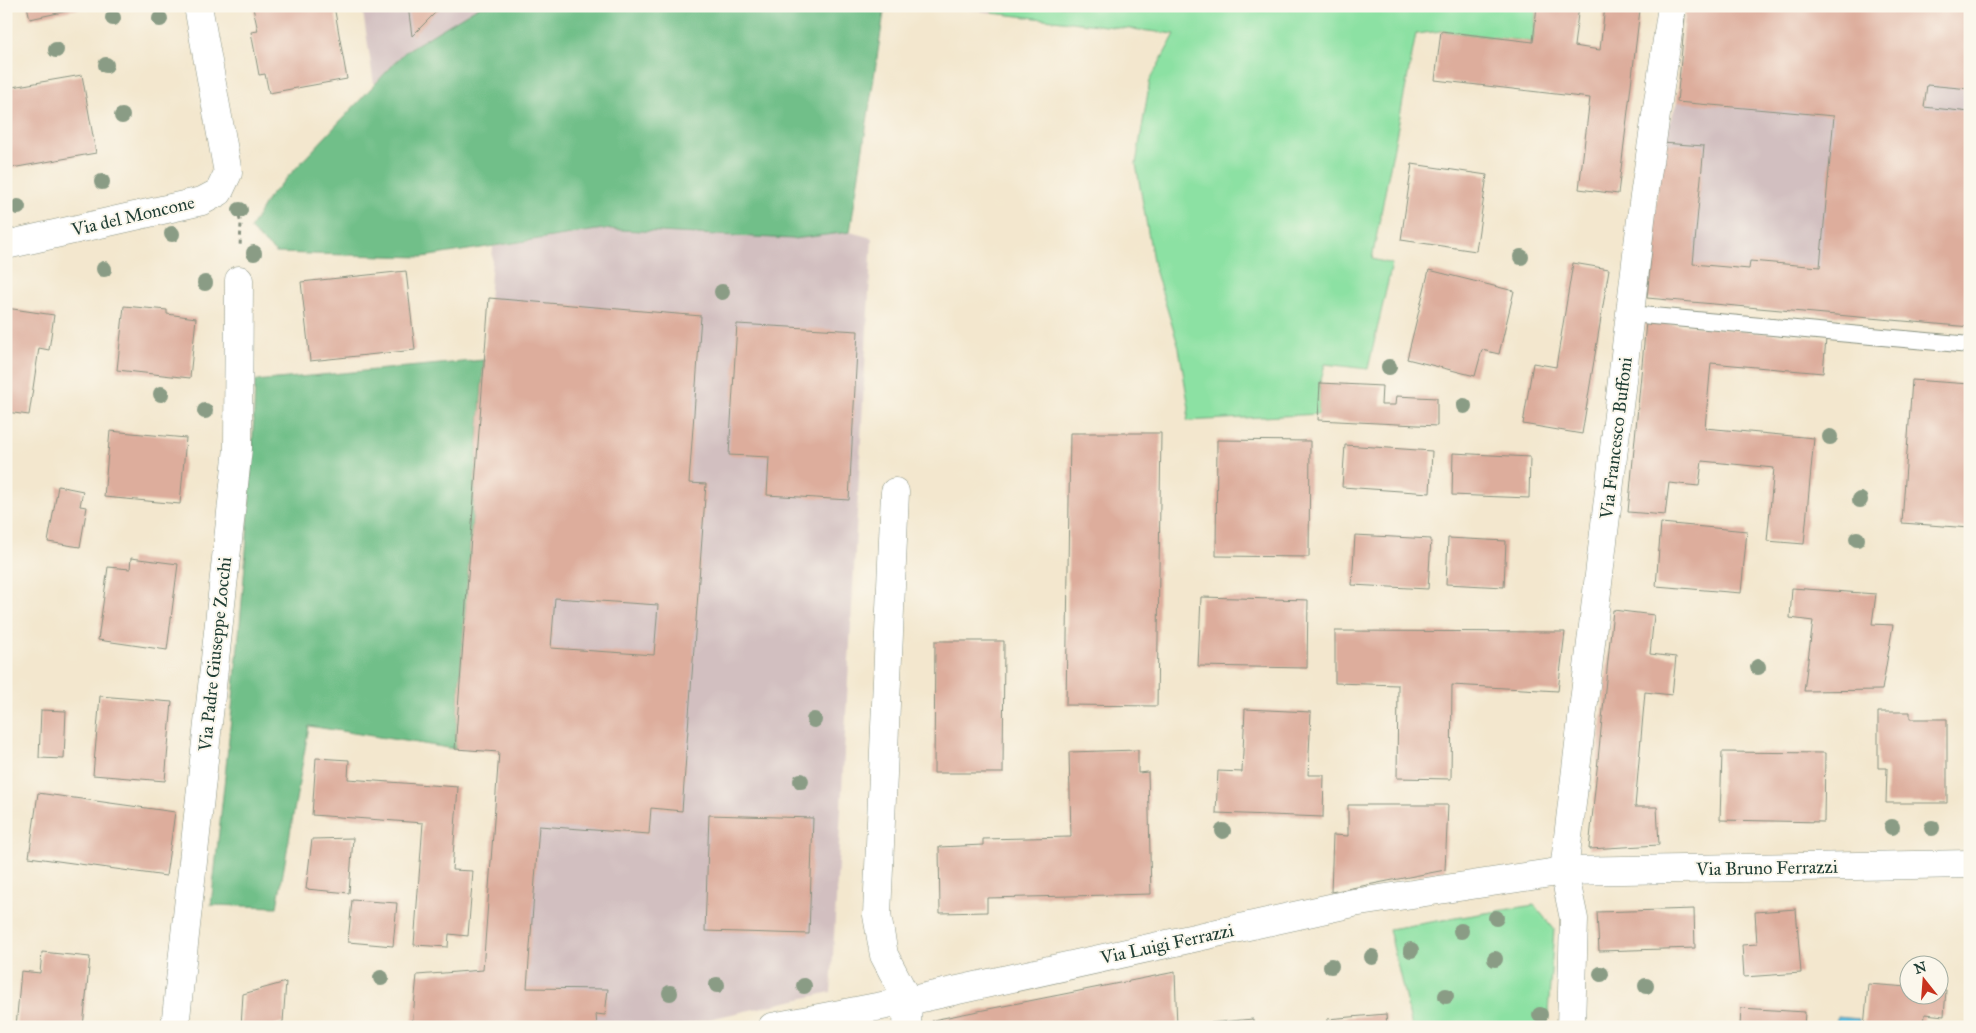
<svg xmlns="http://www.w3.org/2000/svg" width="1976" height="1033" viewBox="0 0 1976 1033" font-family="'IM FELL Great Primer',serif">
  <rect width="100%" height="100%" fill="#fbf7ec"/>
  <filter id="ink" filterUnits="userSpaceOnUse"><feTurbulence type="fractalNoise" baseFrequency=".02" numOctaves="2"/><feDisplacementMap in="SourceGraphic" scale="10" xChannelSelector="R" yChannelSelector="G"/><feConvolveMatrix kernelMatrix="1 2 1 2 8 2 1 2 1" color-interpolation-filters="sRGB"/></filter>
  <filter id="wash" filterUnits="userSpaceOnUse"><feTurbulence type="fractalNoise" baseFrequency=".0096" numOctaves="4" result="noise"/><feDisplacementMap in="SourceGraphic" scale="20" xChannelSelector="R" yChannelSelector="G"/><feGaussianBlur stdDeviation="1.12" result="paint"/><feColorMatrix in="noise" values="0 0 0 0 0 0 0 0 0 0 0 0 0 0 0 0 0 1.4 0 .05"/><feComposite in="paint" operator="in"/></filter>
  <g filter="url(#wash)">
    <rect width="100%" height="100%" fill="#f3e7ce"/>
    <path fill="#d2bfc0" d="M362,6H480L406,51L374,84Z
      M948,6H992V13Z
      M1686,6H1970V327L1647,298L1662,143L1677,102Z
      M603,229L793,239L850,232L872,238L831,992L673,1027H412L417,975L483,969L499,752L455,749L493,247Z"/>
    <path fill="#8ce1a3" stroke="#568f6c" d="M992,6H1537L1533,42L1441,31L1416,34L1372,259L1392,264L1368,369L1325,364L1320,383L1319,414L1187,421L1189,408L1179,348L1154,266L1136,164L1150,80L1175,34L992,13Z
      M1534,905L1554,929L1547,1027H1412L1389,929Z"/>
    <path fill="#71bf89" stroke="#487e5e" d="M480,6H885L850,232L793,239L603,229L423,257L276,253L250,229L268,198L406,51Z
      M484,360L455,749L309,726L277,907L211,905C230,731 250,557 255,381Z"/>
    <path fill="#64bfe2" stroke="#427e8b" d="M1837,1017L1859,1019V1027H1836Z"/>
    <g id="blocks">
      <path fill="#ddad9c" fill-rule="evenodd" d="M27,6H85L86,7L30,19Z
        M263,6H334L347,79L269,93L265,74L259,75L251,32L258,31L253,8Z
        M408,6H442L412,36Z
        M1537,6H1579L1574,46L1600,50L1605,6L1640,10L1618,194L1579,189L1590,98L1435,80L1441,31L1533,42Z
        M1686,6H1970V89L1927,85L1924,107L1970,112V327L1647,298L1662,143L1704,146L1693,264L1749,269L1750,261L1820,267L1834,116L1677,102Z
        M82,75L96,153L6,169V88Z
        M1412,164L1487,175L1476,251L1401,240Z
        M1573,263L1609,269L1582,434L1523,424L1533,363L1556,367Z
        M1429,270L1514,291L1499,354L1482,350L1475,376L1407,359Z
        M406,271L415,350L310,361L301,282Z
        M489,298L701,316L689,483L706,484L682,811L651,808L649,834L539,826L527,988L608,989L605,1015L596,1014L597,1027H412L417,975L483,970L499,752L455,749ZM555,598L658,605L654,655L551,648Z
        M124,306L167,310V314L196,318L190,378L117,370Z
        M6,308L54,315L49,350L39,348L29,415L6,412Z
        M1646,322L1826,339L1823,373L1711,363L1705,428L1814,438L1804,544L1767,541L1774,468L1702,461L1699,486L1669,483L1665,515L1628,512Z
        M737,324L858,331L849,500L767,495L769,457L729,455Z
        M1912,380L1970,384V528L1902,523Z
        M1320,383L1382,386L1381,405H1395L1396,396L1437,398V426L1318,420Z
        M110,431L186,438L180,504L104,497Z
        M1070,433H1161L1157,706L1066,705Z
        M1217,440L1310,441L1309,557L1216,556Z
        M1345,445L1432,451L1430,493L1342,487Z
        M1453,453L1530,457L1529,498L1452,495Z
        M58,486L83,491L80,506L87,507L80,547L48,542Z
        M1661,523L1747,531L1741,593L1656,586Z
        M1355,535L1431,539L1428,589L1352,585Z
        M1448,538L1506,541L1504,587L1446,584Z
        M131,558L178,564L167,650L98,640L108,567L130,569Z
        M1792,588L1876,594L1872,624L1893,625L1882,690L1804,691L1813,621L1790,618Z
        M1201,597L1308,600L1307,668L1198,666Z
        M1613,610L1654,615L1650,654L1676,657L1672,695L1645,692L1635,807H1657L1659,845L1589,849Z
        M1335,631L1565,632L1558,691L1452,685L1451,779L1397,778L1398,685L1335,683Z
        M935,641H1004L1003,773H934Z
        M100,696L172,702L165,781L93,775Z
        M1245,709L1311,712L1308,775H1324L1323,817L1216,813L1218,771L1242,772Z
        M41,710L66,711L64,759L39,758Z
        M1878,712H1910V719H1947V803H1886L1887,768H1878Z
        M1138,750V773L1148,772L1151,894L987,898V912L940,913L939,847L983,845V839L1071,837L1069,752Z
        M1722,752L1825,753L1824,822L1720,820Z
        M316,758L349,760L348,779L458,787L452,870L473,871L468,936L449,934L448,947L414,945L423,823L312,815Z
        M38,793L175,812L166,876L29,857Z
        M1348,805H1448L1445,870L1331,892L1333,835L1348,836Z
        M709,815L813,818L809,934L705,931Z
        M353,838L349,893L306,889L312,839Z
        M352,900L397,903L393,946L348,942Z
        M1694,909L1695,948L1599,951L1597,912Z
        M1796,909L1801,973L1744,977L1742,945L1757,944L1755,912Z
        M42,952L90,957L83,1027H16L21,971L40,973Z
        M1175,972L1177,1027H931L933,1020Z
        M286,982L283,1022L269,1027H241L243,994Z
        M1868,984L1908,987V996H1938V989L1946,990L1944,1016L1925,1014L1924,1027H1864Z
        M1741,1008L1805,1012L1804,1027H1740Z
        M1386,1014L1387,1027H1327V1019Z
        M1253,1019V1027H1209L1208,1023Z"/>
    </g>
  </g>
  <g filter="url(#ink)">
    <use href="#blocks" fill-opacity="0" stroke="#899281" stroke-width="1"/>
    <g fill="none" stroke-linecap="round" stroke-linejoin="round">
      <defs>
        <path id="lane" d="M1631,314L1970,345"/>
        <path id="street" d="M6,245L202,201L219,192L228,173L198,6
          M895,492L877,915L884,955L908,1001
          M175,1027L238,448L239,280
          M772,1027L908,1001L1353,903L1564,871L1970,864
          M907,1027L908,1001"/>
        <path id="secondary" d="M1571,1027L1574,919L1564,871L1643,203L1672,6"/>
      </defs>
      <use href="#lane" stroke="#899281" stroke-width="18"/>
      <use href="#street" stroke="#899281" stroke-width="29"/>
      <use href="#secondary" stroke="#899281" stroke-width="29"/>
      <path stroke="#899281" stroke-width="3" stroke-dasharray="4 4" stroke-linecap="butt" d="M239,217L241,223L240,248"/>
      <use href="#lane" stroke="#fff" stroke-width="16"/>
      <use href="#street" stroke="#fff" stroke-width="28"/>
      <use href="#secondary" stroke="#fff" stroke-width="28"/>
    </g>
    <g fill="#8a9c85">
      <circle cx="113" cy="18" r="8"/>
      <circle cx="160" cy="19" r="8"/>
      <circle cx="56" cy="50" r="8"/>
      <circle cx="106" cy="65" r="8"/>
      <circle cx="122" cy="116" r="8"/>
      <circle cx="102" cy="182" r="8"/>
      <circle cx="18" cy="207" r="8"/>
      <circle cx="240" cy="210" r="8"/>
      <circle cx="172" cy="234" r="8"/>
      <circle cx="254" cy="253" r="8"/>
      <circle cx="1521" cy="257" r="8"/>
      <circle cx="104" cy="269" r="8"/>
      <circle cx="205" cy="283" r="8"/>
      <circle cx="722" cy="292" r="8"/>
      <circle cx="1389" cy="367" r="8"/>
      <circle cx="161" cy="394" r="8"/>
      <circle cx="1464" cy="406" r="8"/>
      <circle cx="205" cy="411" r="8"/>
      <circle cx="1830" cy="437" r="8"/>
      <circle cx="1860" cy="500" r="8"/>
      <circle cx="1857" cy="539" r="8"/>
      <circle cx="1758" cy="667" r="8"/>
      <circle cx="814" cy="720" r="8"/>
      <circle cx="801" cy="781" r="8"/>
      <circle cx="1892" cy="827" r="8"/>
      <circle cx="1932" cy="828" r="8"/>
      <circle cx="1223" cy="831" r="8"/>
      <circle cx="1496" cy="918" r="8"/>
      <circle cx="1461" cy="931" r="8"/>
      <circle cx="1411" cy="950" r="8"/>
      <circle cx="1372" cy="957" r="8"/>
      <circle cx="1495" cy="959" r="8"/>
      <circle cx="1331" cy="966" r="8"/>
      <circle cx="1601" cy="974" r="8"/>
      <circle cx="381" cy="978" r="8"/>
      <circle cx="717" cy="985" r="8"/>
      <circle cx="804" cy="986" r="8"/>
      <circle cx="1646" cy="986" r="8"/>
      <circle cx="670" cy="993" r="8"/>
      <circle cx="1446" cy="996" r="8"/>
      <circle cx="1540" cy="1015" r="8"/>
    </g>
  </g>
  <g text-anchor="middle" stroke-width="4" stroke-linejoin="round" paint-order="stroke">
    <g font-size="18" fill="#1f3d34" stroke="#fbf7ec">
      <text transform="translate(133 216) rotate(-13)" y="6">Via del Moncone</text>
      <text transform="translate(1616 438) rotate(-83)" y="6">Via Francesco Buffoni</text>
      <text transform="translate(215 654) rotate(-84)" y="6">Via Padre Giuseppe Zocchi</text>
      <text transform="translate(1767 868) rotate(-1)" y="6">Via Bruno Ferrazzi</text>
      <text transform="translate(1167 944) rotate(-12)" y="6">Via Luigi Ferrazzi</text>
    </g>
  </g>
  <rect width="1976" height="1033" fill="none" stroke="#fbf7ec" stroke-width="25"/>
  <g transform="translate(1924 980) rotate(343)"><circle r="24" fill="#fbf7ec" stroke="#a3ada2"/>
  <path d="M0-4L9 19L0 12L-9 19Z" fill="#c8321e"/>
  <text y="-8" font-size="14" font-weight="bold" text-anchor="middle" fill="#1f3d34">N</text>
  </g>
</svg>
